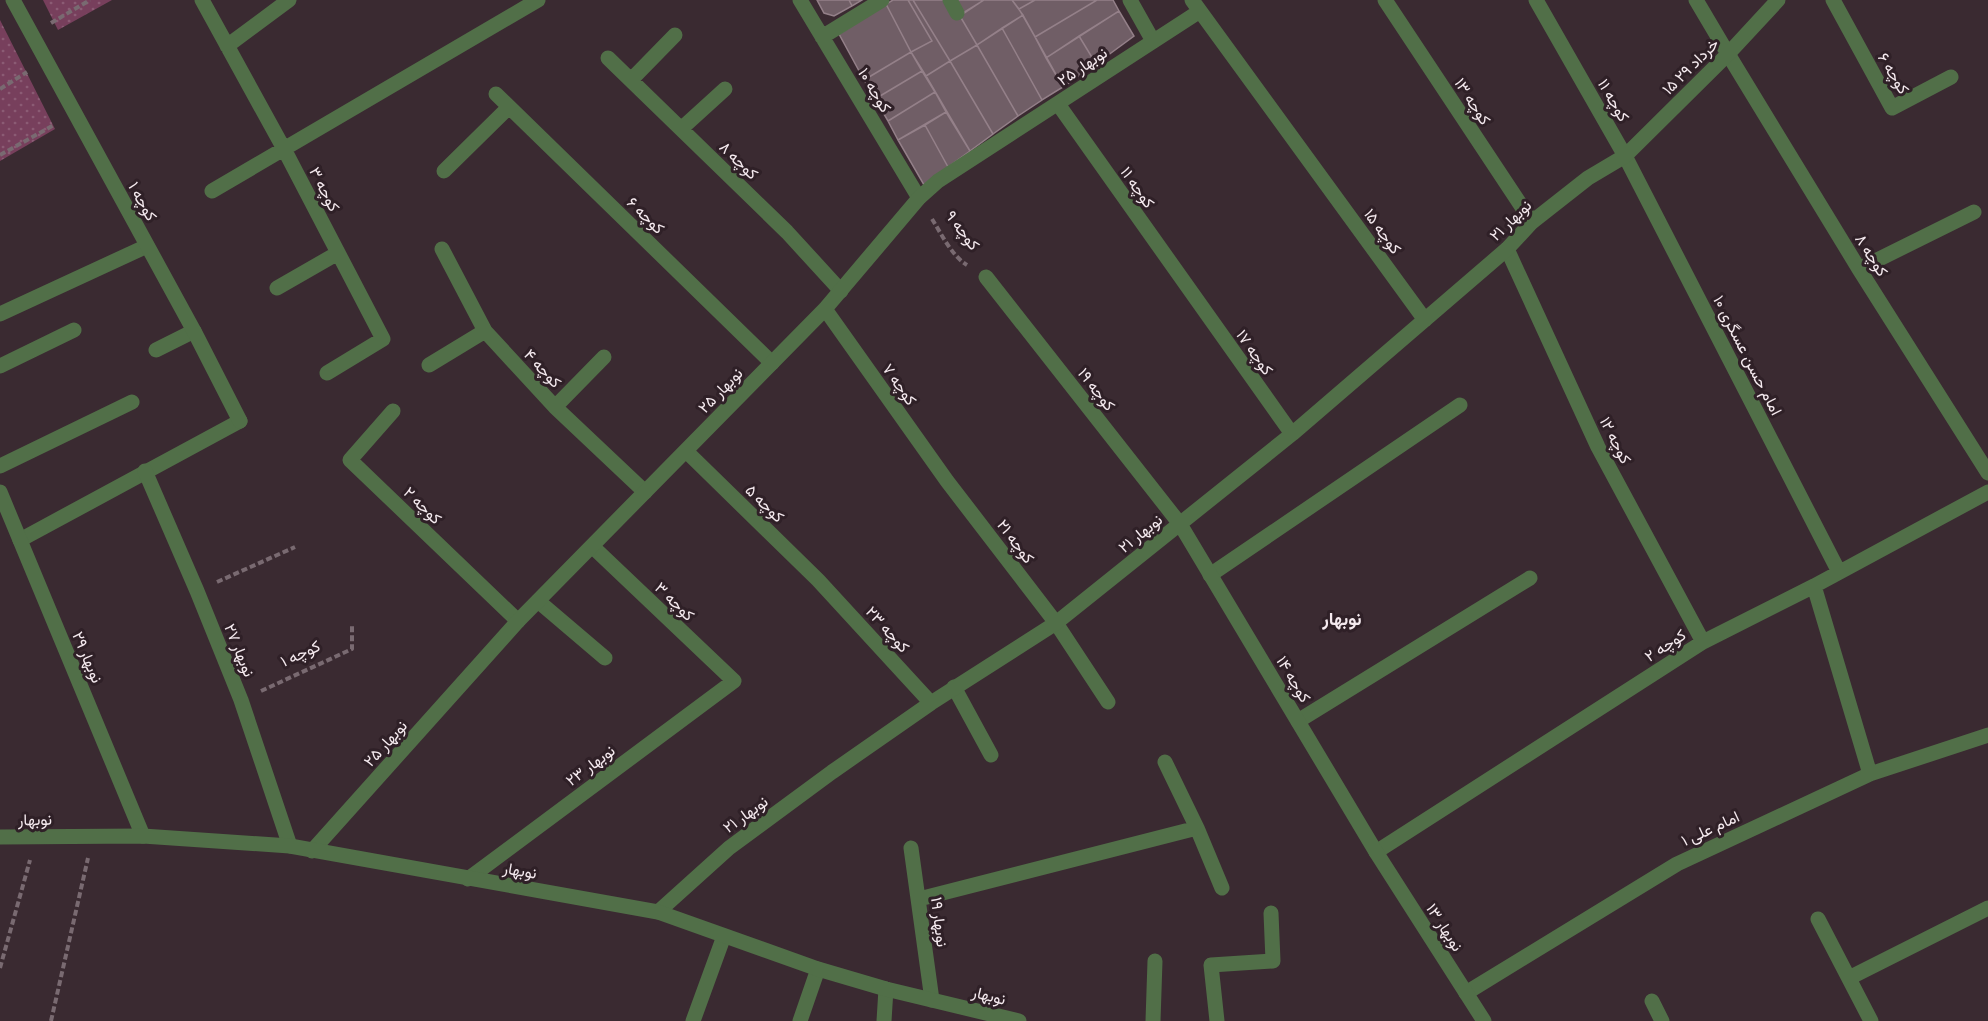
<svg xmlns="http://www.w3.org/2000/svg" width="1988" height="1021" viewBox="0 0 1988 1021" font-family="'Fira Sans Condensed',Vazirmatn,sans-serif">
  <defs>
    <pattern id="park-dots" width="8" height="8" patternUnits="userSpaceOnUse" patternTransform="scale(1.5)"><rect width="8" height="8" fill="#773f5c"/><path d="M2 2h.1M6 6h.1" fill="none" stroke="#8b5b74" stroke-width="1.8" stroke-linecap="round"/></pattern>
  </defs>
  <rect width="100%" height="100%" fill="#3a2a31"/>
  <path fill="url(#park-dots)" d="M43,0H112L58,30Z
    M0,20L55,129L0,161Z"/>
  <path fill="#705e66" stroke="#948089" stroke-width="1.5" d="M817,0H849L852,6L834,16L824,13Z
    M849,0H862L852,6Z
    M893,0H908L932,41L911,52L886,4Z
    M908,0H913L950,61L926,76L911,52L932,41Z
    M913,0H947L960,16L977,45L950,61Z
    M956,0H984L963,13Z
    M984,0H1012L1023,15L977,45L960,16Z
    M1012,0H1035L1019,9Z
    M1035,0H1097L1035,37L1019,9Z
    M1097,0H1113L1119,11L1046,58L1035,37Z
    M886,4L911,52L864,80L839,34Z
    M1119,11L1134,36L1096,64L1079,36Z
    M1023,15L1063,87L1042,100L1002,28Z
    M1002,28L1042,100L1018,116L977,45Z
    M1079,36L1096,64L1063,87L1046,58Z
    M977,45L1018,116L993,134L950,61Z
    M911,52L922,71L875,99L864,80Z
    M950,61L993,134L970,151L926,76Z
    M922,71L935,92L888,121L875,99Z
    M935,92L946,112L898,140L888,121Z
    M946,112L970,151L948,167L925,125Z
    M925,125L948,167L924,185L898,140Z"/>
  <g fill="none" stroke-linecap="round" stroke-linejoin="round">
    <path stroke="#796a71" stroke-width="4" stroke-dasharray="6 3" stroke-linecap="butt" d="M51,23L90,0
      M0,89L27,72
      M0,155L54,125
      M932,219C942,235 952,256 967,265
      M217,582L295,547
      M261,691L352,649V624
      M0,968L30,860
      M51,1021L88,858"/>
    <path stroke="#516f48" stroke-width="15" d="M202,0L284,149L383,339L327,373
      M800,0L919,198
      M950,0L957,13
      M1385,0L1532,222
      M1833,0L1892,108L1951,77
      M822,37L882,0
      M227,46L289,0
      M1728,54L1859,269L1988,473
      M608,58L787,232L841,291
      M631,80L675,35
      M496,94L772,363
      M681,129L725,89
      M1625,156L1839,572
      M444,171L509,107
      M212,191L538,0
      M442,249L485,331L555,407L645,492
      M1507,249L1598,447L1703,642
      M1859,269L1974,212
      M277,288L338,253
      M0,314L147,246
      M156,350L194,331
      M429,365L485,331
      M0,366L74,330
      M555,407L604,357
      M393,411L350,460L518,621
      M0,466L132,402
      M20,540L240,421
      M1210,575L1460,405
      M1814,586L1870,774
      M538,601L605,658
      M1056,623L1108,702
      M954,687L991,755
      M1298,721L1530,578
      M1165,762L1197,828L1222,888
      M911,848L932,1000
      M1376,852L1703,642L1814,586L1988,492
      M468,879L734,681L593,547
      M919,899L1197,828
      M1818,919L1871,1021
      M1849,978L1988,908
      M1466,993L1677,864L1870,774L1988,735
      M1652,1001L1662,1021
      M693,1021L724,936
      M1153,1021L1155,961
      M1217,1021L1211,965L1273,961L1271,913"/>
    <path stroke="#516f48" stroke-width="15" d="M13,0L194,331L240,421
      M1130,0L1153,41
      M1192,0L1425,320
      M1536,0L1625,156
      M1696,0L1728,54
      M1058,104L1292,434
      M986,277L1180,524L1376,852L1484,1021
      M825,309L947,481L1056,623
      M686,451L818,580L931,703
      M145,471L197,591L241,700L290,846
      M0,492L143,836
      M312,851L518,621L825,309L919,198L938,181L1200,11
      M658,912L729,848L832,772L931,703L1056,623L1292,434L1507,249L1532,222L1588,178L1625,156L1728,54L1778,0
      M800,1021L818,969
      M884,1021L886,989"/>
    <path stroke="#516f48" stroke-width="15" d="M0,837L143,836L290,846L658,912L818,969L886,989L1019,1021"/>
  </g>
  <g text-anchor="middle" stroke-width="6" stroke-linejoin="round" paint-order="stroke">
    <g font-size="16" fill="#f5eaef" stroke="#2f2027">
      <text transform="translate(1082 66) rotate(-34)" y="6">نوبهار ۲۵</text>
      <text transform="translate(1690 66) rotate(-45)" y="6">۱۵ خرداد ۲۹</text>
      <text transform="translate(1894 73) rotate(59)" y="6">کوچه ۶</text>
      <text transform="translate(875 90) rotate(59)" y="6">کوچه ۱۰</text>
      <text transform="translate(1614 100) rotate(60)" y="6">کوچه ۱۱</text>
      <text transform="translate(1473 101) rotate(57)" y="6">کوچه ۱۳</text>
      <text transform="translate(739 160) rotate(44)" y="6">کوچه ۸</text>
      <text transform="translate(1138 187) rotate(55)" y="6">کوچه ۱۱</text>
      <text transform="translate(325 189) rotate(63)" y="6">کوچه ۳</text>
      <text transform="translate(143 201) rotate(61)" y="6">کوچه ۱</text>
      <text transform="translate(646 215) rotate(44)" y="6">کوچه ۶</text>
      <text transform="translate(1510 220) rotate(-44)" y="6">نوبهار ۲۱</text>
      <text transform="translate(963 230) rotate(53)" y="6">کوچه ۹</text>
      <text transform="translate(1383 231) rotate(54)" y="6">کوچه ۱۵</text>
      <text transform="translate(1872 255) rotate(58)" y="6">کوچه ۸</text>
      <text transform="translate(1255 352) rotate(55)" y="6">کوچه ۱۷</text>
      <text transform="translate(1748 355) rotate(63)" y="6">امام حسن عسگری ۱۰</text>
      <text transform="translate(543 368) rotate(47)" y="6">کوچه ۴</text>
      <text transform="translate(900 384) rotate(55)" y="6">کوچه ۷</text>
      <text transform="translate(1097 389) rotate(52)" y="6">کوچه ۱۹</text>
      <text transform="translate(720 390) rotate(-46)" y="6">نوبهار ۲۵</text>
      <text transform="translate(1616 440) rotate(63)" y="6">کوچه ۱۲</text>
      <text transform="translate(765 503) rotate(44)" y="6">کوچه ۵</text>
      <text transform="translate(423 505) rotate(44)" y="6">کوچه ۲</text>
      <text transform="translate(1140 533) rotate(-39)" y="6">نوبهار ۲۱</text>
      <text transform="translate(1016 541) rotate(53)" y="6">کوچه ۲۱</text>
      <text transform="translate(675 601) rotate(44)" y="6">کوچه ۳</text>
      <text transform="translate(888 629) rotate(48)" y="6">کوچه ۲۳</text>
      <text transform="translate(1665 645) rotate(-33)" y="6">کوچه ۲</text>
      <text transform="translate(240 650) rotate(68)" y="6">نوبهار ۲۷</text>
      <text transform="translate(300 653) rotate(-25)" y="6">کوچه ۱</text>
      <text transform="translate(88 657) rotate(67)" y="6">نوبهار ۲۹</text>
      <text transform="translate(1294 679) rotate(59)" y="6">کوچه ۱۴</text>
      <text transform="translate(385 743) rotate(-48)" y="6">نوبهار ۲۵</text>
      <text transform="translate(590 765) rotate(-37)" y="6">نوبهار ۲۳</text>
      <text transform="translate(745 814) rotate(-36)" y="6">نوبهار ۲۱</text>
      <text transform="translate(35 819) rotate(-1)" y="6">نوبهار</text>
      <text transform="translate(1710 828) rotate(-25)" y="6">امام علی ۱</text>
      <text transform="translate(520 870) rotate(10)" y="6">نوبهار</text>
      <text transform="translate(940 922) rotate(83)" y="6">نوبهار ۱۹</text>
      <text transform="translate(1445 927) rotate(57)" y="6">نوبهار ۱۳</text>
      <text transform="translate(989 995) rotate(14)" y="6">نوبهار</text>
    </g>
    <g font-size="18" font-weight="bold" fill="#f5eaef" stroke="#2f2027">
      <text x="1342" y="625">نوبهار</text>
    </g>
  </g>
</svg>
